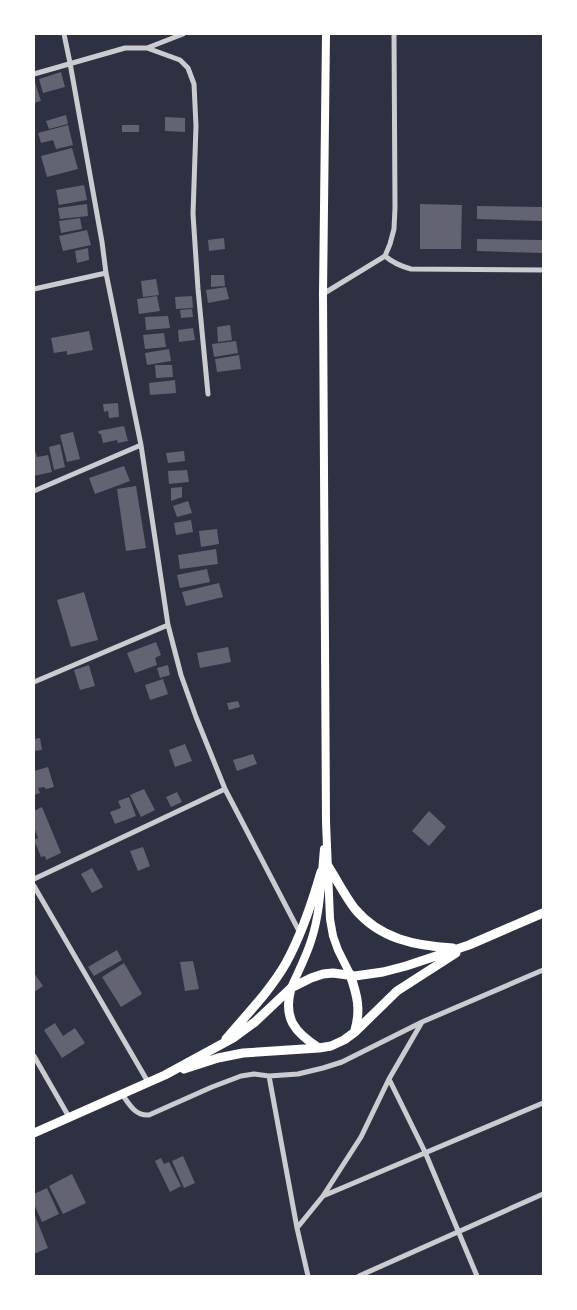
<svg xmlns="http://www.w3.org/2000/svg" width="577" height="1310" viewBox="0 0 577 1310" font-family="'Open Sans',sans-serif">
  <rect width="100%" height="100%" fill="#2d3142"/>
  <path fill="#626471" d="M61,72L65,87L43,93L39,79Z
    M34,79L41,101L34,103Z
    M66,115L68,124L49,129L46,121Z
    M165,117L185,118V132L165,131Z
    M68,125L73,145L56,149L53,140L41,143L38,133Z
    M122,125H139V132H122Z
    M72,148L78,169L47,177L41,156Z
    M84,185L87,200L59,205L56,190Z
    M87,204L88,216L60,219L58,208Z
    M420,204L462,205L461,249H420Z
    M477,206L543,207V221L477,219Z
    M80,218L82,229L61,233L59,221Z
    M87,230L91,245L63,251L59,236Z
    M224,238L225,249L209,251L208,240Z
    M477,239L543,240V253L477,251Z
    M88,248L89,260L77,263L75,251Z
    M211,275H224L225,286L211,287Z
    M156,279L159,295L143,297L141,281Z
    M226,287L229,299L208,303L206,290Z
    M157,296L160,311L139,314L137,299Z
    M192,296L193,308L176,309L175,297Z
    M192,309L193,317L181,318L180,310Z
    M168,316L170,328L146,330L145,317Z
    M230,325L232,340L218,342L217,327Z
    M193,328L195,340L179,342L178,330Z
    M89,331L93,350L67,355V351L54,353L51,338Z
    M164,333L166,347L145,349L143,335Z
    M236,341L238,353L214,357L212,344Z
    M169,349L171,361L147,365L145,353Z
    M239,355L241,369L217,372L215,359Z
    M155,365H172L173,377L156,378Z
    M175,380L176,393L150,395L149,383Z
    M118,403L119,417L109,418L108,411L104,412L103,404Z
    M124,426L128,441L118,443L117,440L103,443L101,434H99L98,431Z
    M73,432L80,459L67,462L60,435Z
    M60,444L65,467L54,470L49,447Z
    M34,447L37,457L48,455L52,472L34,476Z
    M184,451L185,461L168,463L166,453Z
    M124,466L130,481L95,494L89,478Z
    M187,470L189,482L169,484L168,471Z
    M136,486L146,548L126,551L117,489Z
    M182,487V497L171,501V488Z
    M188,501L192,513L177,517L173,506Z
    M191,520L193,532L176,535L174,523Z
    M217,529L219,544L201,547L199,531Z
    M216,549L218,564L180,569L178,555Z
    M207,569L210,582L180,588L177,575Z
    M219,583L223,597L186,606L182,592Z
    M84,592L98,640L71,647L57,600Z
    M156,642L161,655L155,658L157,665L135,673L127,653Z
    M228,647L231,662L200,668L197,653Z
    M89,665L95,686L80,690L74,670Z
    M168,665L170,675L160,678L157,668Z
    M163,679L168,694L150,700L145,685Z
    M238,701L240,707L229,710L227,703Z
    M40,738L42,750L34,751V739Z
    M185,744L192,761L175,767L169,750Z
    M253,754L257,764L237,771L233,760Z
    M48,767L54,787L46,789L44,787L38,788L40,793L34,795V771Z
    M144,789L155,810L141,817L130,795Z
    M177,792L182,802L171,807L166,797Z
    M129,797L136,816L115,824L110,812L121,808L118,801Z
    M42,807L61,853L46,860L45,856L41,857L34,840L38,838L34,827V811Z
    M429,811L446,827L429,846L412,831Z
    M143,847L150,866L138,871L130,851Z
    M92,868L103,887L92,893L81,874Z
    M117,950L122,960L94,976L88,967Z
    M193,961L199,989L185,991L180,962Z
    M124,963L142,994L121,1007L102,977Z
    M34,973L43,986L34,992Z
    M55,1023L63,1036L75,1028L85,1043L62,1058L44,1030Z
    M183,1156L195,1183L184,1188L172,1161Z
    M161,1158L164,1164L169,1162L181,1186L170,1192L155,1161Z
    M72,1174L86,1203L63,1214L49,1186Z
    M47,1188L59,1214L42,1222L34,1204V1194Z
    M34,1213L48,1248L34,1254Z"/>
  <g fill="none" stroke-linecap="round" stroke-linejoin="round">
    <path stroke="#caccd0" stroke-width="5" d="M64,34L70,63L102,242L106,273L141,445L168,625L181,675L196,717L225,789L300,933
      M147,48L183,34
      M34,74L125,48H147L180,60L188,68L194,84L196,126L193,214L198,289L208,394
      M385,256C393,263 400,266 411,269L543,270
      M34,289L106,273
      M323,294L385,256L390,244L394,229L395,208L394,34
      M34,491L141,445
      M34,682L168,625
      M34,879L225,789
      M34,886L148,1082
      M422,1022L389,1079L425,1152L477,1276
      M34,1056L69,1117
      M269,1076L297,1228L308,1276
      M122,1094C129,1104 135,1116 149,1115L212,1087L241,1076L254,1074L269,1076L298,1074L323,1068L342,1062L422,1022L543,970
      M323,1196L361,1137L389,1079
      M297,1228L323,1196L543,1103
      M359,1276L543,1194"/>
    <path stroke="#fff" stroke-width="8" d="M326,34L323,294L326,822L330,919L333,936L338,950L350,974
      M291,988C298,972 306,957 311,941C321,911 321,880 324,849"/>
    <path stroke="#fff" stroke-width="9" d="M328,866C337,880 345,896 355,909C380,939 416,946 453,948
      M350,974C357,995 361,1009 355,1030
      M291,988C283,1018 294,1032 319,1048
      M226,1039C247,1014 270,991 286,963C302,934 312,903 321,872
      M184,1069L218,1058L243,1053L319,1048L331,1046L344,1040L355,1032L397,991L456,953
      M34,1133L165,1075L233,1038L255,1022L291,988L311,978L323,974L333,973L355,976L383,972L406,966L469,945L543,913"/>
  </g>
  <rect width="577" height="1310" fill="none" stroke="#ffffff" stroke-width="70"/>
</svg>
